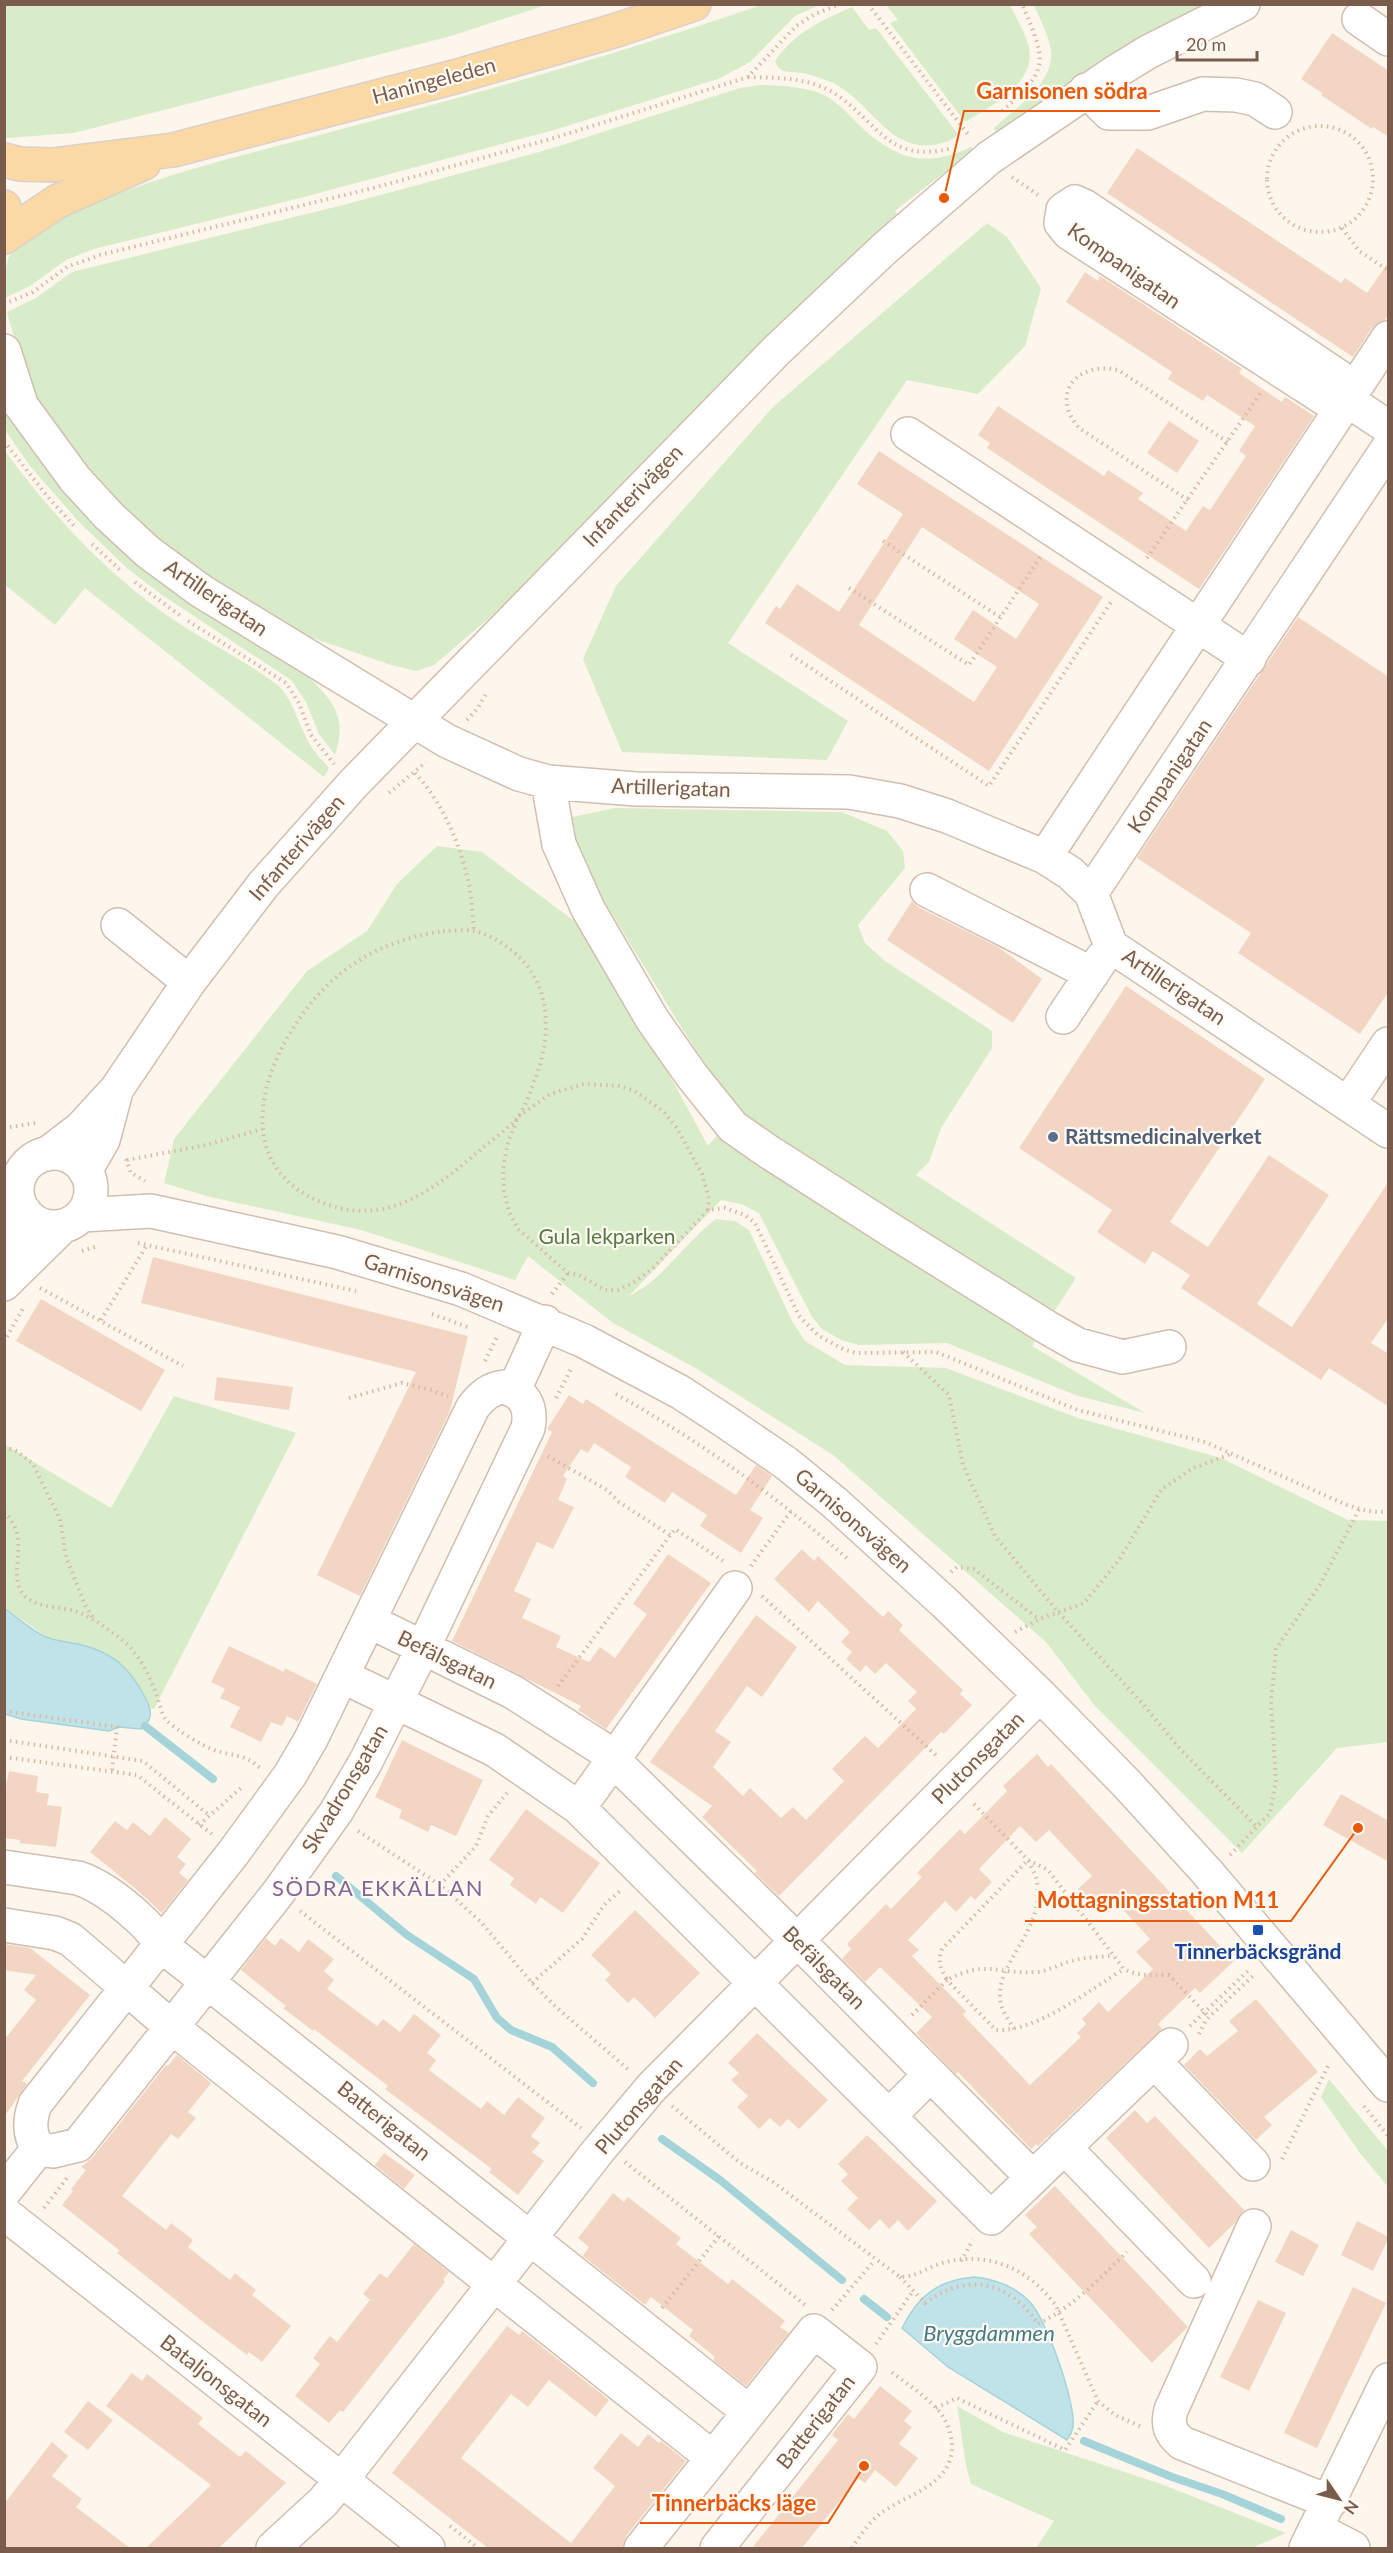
<svg xmlns="http://www.w3.org/2000/svg" width="1393" height="2553" viewBox="0 0 1393 2553" font-family="Lato,sans-serif">
  <rect width="100%" height="100%" fill="#fdf6ec"/>
  <path fill="#d8ecc9" d="M4,5L5,4L546,5L451,36L74,133L7,138L4,134Z
    M761,5H819L795,16L750,62L718,79L554,130L304,197L94,249L66,260L30,286L5,298C5,273 4,249 27,234C45,222 65,215 85,207C164,173 248,154 331,132C476,94 619,54 761,5Z
    M886,5H1010C1016,18 1026,34 1029,48C1036,84 990,107 965,122L890,23L898,20Z
    M1034,5H1215L997,134L994,128C1014,109 1047,89 1051,59C1053,42 1040,20 1034,5Z
    M852,7L869,30L876,28L958,134C954,140 946,142 938,144C889,155 871,101 833,83C824,79 812,75 802,73C795,72 786,73 780,69C777,66 776,64 775,61C795,32 821,21 852,7Z
    M761,85C782,86 804,86 824,95C838,102 848,114 859,125C896,159 924,169 971,147L974,149L895,211L902,219L722,381L495,613L434,665L416,671L391,665L307,636L247,605L144,530L73,454L42,408L23,369L7,312L36,298L72,272L347,204L543,151L740,88Z
    M987,223L1007,237L1041,288L1025,346L978,394L907,380L728,643L848,721L827,760L622,752L583,659L616,586L773,407Z
    M4,409L28,445L60,485L313,681C337,706 346,720 335,755L319,734L306,702L291,680L162,595L128,569L79,522L30,466L5,430Z
    M5,451C52,514 98,565 162,612C200,639 242,658 279,686C293,701 297,719 306,737C311,749 320,758 329,768L324,777L85,588L55,625L5,585Z
    M615,808L842,812L887,831L903,851L905,868L858,925L865,943L885,961L992,1031V1048L941,1128L929,1162L916,1175L1076,1278L1049,1319L749,1123L723,1091L683,1030L571,847L572,817Z
    M437,846L482,852L577,923L620,984L708,1146L721,1131L1040,1334L1032,1346L1145,1413L1078,1396L947,1343L859,1345L841,1340L822,1329L812,1317L759,1213L741,1204L721,1200L629,1296C663,1280 685,1242 716,1219L735,1221L749,1230L792,1321L805,1341L845,1365L946,1368L1078,1418L1221,1458L1348,1520L1388,1521V1742L1337,1748L1242,1853L1095,1706L1046,1642L833,1455L697,1369L613,1323L528,1256L515,1280L361,1230L206,1196L164,1183L174,1139L307,971L367,931L397,884Z
    M174,1396L296,1433L154,1709L150,1707L138,1684L91,1647L47,1637L5,1608L4,1444L111,1508Z
    M1329,2079L1388,2151V2187L1360,2153L1321,2097Z
    M957,2406L1003,2432L1161,2484L1286,2533L1252,2548H1036L1054,2521L971,2484C963,2458 962,2432 957,2406Z"/>
  <path fill="#bfe3e8" stroke="#a5d3da" stroke-width="1.5" d="M4,1608C17,1617 32,1631 46,1637C56,1641 68,1642 78,1644C114,1652 131,1669 147,1701C152,1712 152,1721 141,1729L119,1727L109,1731L21,1719L5,1714Z
    M974,2277C994,2279 1014,2286 1029,2301C1046,2317 1076,2403 1073,2427C1072,2432 1070,2436 1067,2440L948,2367L902,2328C918,2296 938,2280 974,2277Z"/>
  <g fill="none" stroke-linecap="round" stroke-linejoin="round">
    <path stroke="#a5d3da" stroke-width="8" d="M145,1726L213,1779
      M336,1876L407,1935L474,1979L497,2018L511,2030L552,2047L593,2083
      M662,2139L720,2180L842,2280
      M864,2299L887,2317
      M1084,2441L1172,2477L1222,2494L1281,2519"/>
  </g>
  <path fill="#f3d5c3" fill-rule="evenodd" d="M1332,33L1389,71V137L1373,127L1372,129L1321,95L1322,93L1301,79Z
    M1137,148L1341,283L1345,278L1367,293L1389,261V314L1385,320L1372,328L1353,357L1107,193Z
    M1085,272L1098,281L1100,276L1242,369L1239,373L1282,402L1285,397L1314,416L1199,589L987,448L990,443L978,435L998,406L1104,476L1108,470L1143,493L1138,499L1186,531L1203,506L1210,510L1246,456L1239,451L1255,426L1207,395L1203,401L1168,379L1172,372L1066,302Z
    M1169,421L1199,441L1177,473L1147,453Z
    M879,451L1103,597L989,771L765,623L776,606L780,609L797,584L839,612L903,514L857,484ZM922,527L1039,604L1016,639L973,610L954,639L997,667L974,702L859,625Z
    M1298,617L1389,677V991L1360,1034L1238,953L1251,933L1137,858Z
    M912,901L918,907L998,947L1042,979L1013,1023L887,940Z
    M1126,986L1265,1079L1170,1222L1208,1247L1269,1155L1329,1195L1257,1304L1292,1327L1389,1181V1317L1371,1343L1389,1354V1407L1329,1368L1321,1380L1298,1365L1181,1288L1190,1275L1153,1251L1145,1264L1097,1232L1112,1210L1019,1148Z
    M153,1257L468,1336L450,1411L360,1596L317,1575L416,1372L141,1303Z
    M41,1299L165,1370L141,1411L16,1341Z
    M217,1377L293,1387L289,1410L214,1400Z
    M569,1395L583,1404L586,1399L736,1495L756,1465L772,1476L750,1510L763,1518L741,1553L700,1526L707,1515L672,1492L665,1503L625,1477L631,1467L594,1443L588,1453L581,1449L563,1476L567,1479L558,1500L574,1507L553,1549L537,1542L514,1591L531,1599L522,1618L561,1636L556,1647L589,1662L600,1647L615,1658L647,1614L633,1604L668,1554L711,1583L606,1729L578,1710L581,1706L452,1641L552,1432L547,1429Z
    M802,1549L814,1561L818,1556L883,1617L888,1611L903,1625L899,1630L963,1690L960,1694L972,1705L944,1734L941,1732L779,1896L755,1873L757,1871L702,1817L712,1806L650,1762L756,1615L797,1647L762,1697L747,1686L715,1731L731,1742L713,1767L743,1796L750,1788L781,1818L793,1807L806,1820L844,1781L832,1769L865,1736L878,1748L916,1709L908,1701L917,1692L886,1663L875,1674L866,1665L860,1672L846,1659L852,1652L841,1642L850,1632L818,1601L809,1612L774,1579Z
    M229,1646L284,1672L285,1668L317,1684L298,1722L287,1716L282,1726L271,1722L261,1742L230,1727L240,1707L220,1698L225,1689L211,1682Z
    M402,1740L483,1780L456,1836L431,1825L428,1832L399,1818L402,1810L375,1797Z
    M1037,1754L1048,1767L1051,1764L1234,1961L1200,1993L1195,1988L1158,2024L1162,2029L1038,2146L1036,2144L1031,2149L958,2072L956,2074L916,2033L932,2017L880,1967L865,1982L842,1959L851,1949L847,1944L886,1904L891,1909L922,1877L917,1873L960,1829L965,1834L1007,1791L1003,1786ZM1020,1826L1036,1842L1049,1830L1092,1876L1078,1889L1094,1906L1108,1893L1150,1939L1136,1952L1153,1969L1108,2012L1099,2002L1082,2019L1086,2024L1077,2033L1081,2037L1030,2085L963,2015L966,2011L912,1956L919,1950L908,1940L945,1901L956,1912L971,1896L975,1900L992,1882L979,1869Z
    M9,1771L38,1776L36,1792L49,1794L47,1805L62,1807L56,1847L20,1843V1840L4,1838V1796Z
    M1341,1794L1389,1821V1862L1323,1825Z
    M526,1809L600,1863L563,1913L540,1897L536,1904L510,1885L514,1878L489,1860Z
    M165,1817L191,1839L177,1857L186,1864L179,1873L188,1880L162,1913L137,1890L90,1852L115,1821L127,1830L133,1822L150,1836Z
    M635,1910L700,1973L655,2018L634,1997L628,2003L605,1980L611,1974L591,1955Z
    M266,1938L275,1946L281,1938L299,1952L308,1939L334,1959L324,1971L334,1980L327,1989L377,2026L383,2019L400,2032L414,2014L441,2035L427,2053L436,2060L429,2070L481,2109L487,2101L504,2115L518,2097L545,2118L531,2136L540,2143L532,2152L544,2161L518,2195L489,2172L492,2169L385,2089L388,2086L314,2029L313,2031L283,2008L286,2006L241,1970Z
    M4,1944L30,1948L90,1995L22,2081L27,2084L4,2117V2040L36,2000L24,1990L36,1975L4,1970Z
    M1256,1999L1318,2072L1264,2117L1272,2125L1256,2140L1184,2065L1200,2049L1207,2056L1238,2031L1229,2021Z
    M757,2033L828,2100L799,2129L788,2119L780,2127L770,2118L759,2129L737,2107L748,2096L731,2080L739,2073L728,2063Z
    M177,2055L211,2083L188,2112L196,2118L178,2139L171,2134L122,2196L166,2230L171,2223L193,2240L188,2247L230,2280L235,2273L256,2290L252,2295L291,2326L262,2362L249,2352L247,2355L207,2325L117,2253L119,2250L62,2205L73,2191L71,2189L86,2170L81,2167L93,2157L166,2065L168,2066Z
    M1135,2110L1147,2123L1155,2116L1244,2210L1234,2224L1209,2248L1106,2138Z
    M867,2135L937,2201L908,2231L898,2220L889,2229L880,2219L869,2230L847,2209L858,2198L841,2181L848,2174L838,2164Z
    M384,2153L415,2175L404,2189L375,2165Z
    M1055,2186L1188,2327L1152,2363L1029,2234L1037,2227L1025,2215Z
    M613,2193L624,2202L628,2197L681,2238L676,2244L728,2284L732,2279L785,2321L780,2327L789,2333L746,2386L713,2360L715,2357L689,2336L693,2330L651,2297L645,2305L583,2256L589,2247L578,2238Z
    M1357,2221L1389,2237L1373,2271L1341,2255Z
    M1291,2230L1319,2245L1303,2276L1275,2262Z
    M414,2244L449,2272L443,2280L445,2282L343,2412L340,2410L329,2423L295,2396L320,2364L313,2358L330,2336L337,2342L370,2300L363,2294L380,2273L387,2278Z
    M1353,2287L1386,2303L1317,2448L1284,2433Z
    M1258,2300L1286,2313L1249,2391L1220,2377Z
    M507,2326L519,2335L522,2331L609,2400L596,2417L549,2380L528,2407L511,2394L461,2458L571,2543L615,2486L593,2468L621,2433L638,2447L648,2434L659,2443L661,2441L686,2461L626,2536L623,2548H488L392,2473Z
    M132,2373L142,2381L147,2374L203,2418L198,2424L240,2457L246,2451L286,2483L219,2548H146L211,2485L106,2406Z
    M880,2386L912,2411L904,2421L912,2427L899,2444L918,2458L896,2487L875,2470L865,2483L858,2478L802,2548H752L838,2440L832,2435L848,2414L854,2419Z
    M88,2401L113,2420L88,2450L64,2432Z
    M52,2442L68,2456L52,2476L82,2499L76,2507L130,2548H4V2504Z"/>
  <g fill="none" stroke-linecap="round" stroke-linejoin="round">
    <defs>
      <path id="minor" d="M1359,19L1388,39
        M1086,90L1109,113H1148L1203,94L1236,95L1255,99L1275,112
        M1075,202L1084,206L1339,377L1347,400L1325,399L1069,233L1061,223L1063,210Z
        M4,351L20,401
        M4,382L75,479L109,516L148,552L201,591L447,741L519,774L548,782L636,789L849,792L900,801L947,816L1045,857L1070,873L1091,893L1111,946L1388,1131
        M1347,400L1388,427
        M908,434L1249,659
        M548,782L559,844L588,909L652,1019L692,1076L733,1127L769,1152L894,1232L1048,1328L1078,1345L1123,1357L1169,1347
        M1045,857L1388,338
        M927,890L1092,974
        M1091,893L1388,448
        M118,925L189,982
        M1063,1017L1103,957
        M1348,1104L1388,1044
        M17 1190a37 37 0 1 1 74 0a37 37 0 1 1-74 0Z
        M47,1154L81,1128L116,1090L189,982L263,885L354,783L776,351L884,249L989,158L1117,71L1148,52L1243,4
        M85,1171L103,1140L115,1095
        M82,1215L151,1211L337,1252L461,1289L584,1341L680,1392L723,1420L786,1463L835,1503L946,1604L1040,1695L1126,1783L1207,1872L1388,2085
        M4,1267L25,1212
        M4,1284L62,1227
        M504,1387C525,1393 532,1407 528,1428L423,1648L365,1763L336,1812L278,1893L78,2145L53,2151L38,2149C29,2134 29,2121 35,2104L234,1852L290,1775L311,1739L473,1407C482,1396 489,1389 504,1387Z
        M514,1390L545,1322
        M369,1621L513,1692L601,1748L817,1960L1032,2177
        M342,1676L495,1750L579,1808L991,2218L1171,2045
        M579,1808L735,1588
        M4,1867L78,1878C100,1885 125,1905 142,1921C153,1931 160,1944 171,1953L749,2412
        M4,1925L55,1933L70,1939C105,1968 138,1999 173,2028C353,2172 532,2315 713,2458
        M1154,2061L1253,2164
        M889,2116L930,2075
        M1064,2147L1194,2281
        M4,2192L38,2149
        M4,2213L428,2548
        M1254,2226L1171,2410C1167,2425 1170,2433 1182,2443L1330,2502
        M1316,2529L1353,2548
        M273,2548L323,2502L342,2479L598,2151L651,2088L1040,1695
        M641,2548L814,2331L860,2367L717,2548
        M1306,2548L1388,2380"/>
      <path id="major" d="M4,160L20,164L52,165L173,150L454,77L617,30L694,4
        M4,207V209
        M4,237L58,201L144,163"/>
    </defs>
    <use href="#minor" stroke="#d1beb0" stroke-width="36"/>
    <use href="#major" stroke="#dad1cd" stroke-width="36"/>
    <path stroke="#d9b8a5" stroke-width="4" stroke-dasharray="1.5 4.5" stroke-linecap="butt" d="M868,4L970,137
      M748,77C777,78 808,77 834,93C879,122 887,165 953,148
      M1002,111C1051,69 1046,61 1022,4
      M1267 179a53 53 0 1 1 106 0a53 53 0 1 1-106 0Z
      M1012,177L1038,195
      M1342,228L1359,251L1388,270
      M4,304L33,292L67,267L100,255L377,187L554,138L748,77L796,26L815,14L840,4
      M4,441L47,496L76,528
      M1188,500L1079,428C1049,393 1078,361 1118,370L1228,442
      M883,541L1000,617
      M92,544L120,570
      M1147,558L1262,391
      M135,582L182,617
      M849,588L969,665L1041,556
      M188,621L286,683L299,703L311,735L334,764
      M791,655L989,786L1111,602
      M467,720L478,708L487,692
      M415,773C441,801 458,839 467,876C472,893 472,913 474,931
      M389,793L426,762
      M443,931C453,931 465,929 474,931C486,933 497,940 507,947C551,978 553,1029 536,1077C531,1089 526,1107 517,1118C507,1130 492,1140 480,1150C436,1188 388,1227 326,1204C213,1163 272,1030 340,974C371,949 404,937 443,931Z
      M4,1128L36,1123
      M126,1159L131,1173L145,1181
      M127,1160L206,1145L262,1129
      M708,1210L709,1199L702,1174L677,1128L664,1112L635,1091L619,1086L584,1084L550,1094L518,1117L508,1142L503,1168L504,1191L509,1212L518,1229L568,1273L579,1275L605,1290H618L633,1283L653,1268L708,1210L725,1208L745,1215L755,1223L799,1316L819,1336L843,1349L856,1353L936,1352L1078,1410L1205,1442L1347,1505C1361,1509 1374,1514 1388,1511
      M138,1243L356,1291
      M82,1251L98,1246
      M40,1288L183,1366
      M552,1294L568,1273
      M432,1314L470,1328
      M101,1320L147,1245
      M4,1342L23,1308
      M903,1352L949,1395L963,1465L995,1536L1058,1612L1142,1703L1180,1749L1257,1827
      M485,1361L497,1337
      M616,1394C701,1442 776,1496 849,1560
      M349,1398L402,1383L427,1389L448,1396
      M556,1398L571,1369
      M4,1447L17,1451L33,1464L60,1519L66,1557L85,1605L93,1618
      M548,1456L607,1490L619,1502L670,1535
      M4,1512C34,1540 4,1575 25,1596C38,1609 62,1606 78,1612C91,1617 102,1625 113,1633C136,1648 148,1671 157,1696C160,1704 161,1715 167,1721C177,1730 202,1746 214,1750C233,1757 242,1752 260,1768
      M751,1566L791,1511
      M951,1572L957,1567L974,1569L1040,1620
      M762,1596L938,1757
      M1015,1632L1042,1618L1084,1603L1119,1560L1161,1490L1193,1468L1231,1454
      M558,1686L675,1529L723,1561
      M4,1711L117,1727L112,1770
      M4,1740L143,1761L210,1816
      M4,1757L137,1775L213,1835
      M974,1804L1028,1860L1048,1870L1124,1969C1139,1977 1153,1975 1169,1975L1209,2017
      M199,1825L241,1788
      M358,1831L440,1885L480,1921L532,1983L556,2007L630,2071
      M1230,1855L1270,1813L1276,1781L1271,1702L1276,1649L1321,1583L1359,1509
      M440,1885L476,1846L488,1816L507,1793
      M300,1911L581,2128
      M532,1983L582,1939L604,1905L620,1891
      M912,2015L947,1980L996,2030C1035,2033 1091,1989 1124,1969
      M1190,2026L1250,1969
      M1014,2029C1010,2022 1003,2013 1001,2004C992,1964 1045,1933 1037,1882C1036,1874 1031,1867 1028,1860L942,1949C937,1962 941,1969 947,1980C985,1959 1000,1975 1037,1972C1048,1971 1058,1965 1068,1962C1082,1957 1099,1957 1114,1956
      M1199,2034L1206,2020L1255,1974
      M672,2106L740,2163L773,2182L900,2277C915,2277 925,2269 939,2264C985,2249 1029,2268 1056,2306L1098,2401L1115,2415L1142,2427
      M1364,2106L1388,2136
      M1282,2159L1329,2064
      M625,2162L805,2305
      M44,2208L67,2178
      M961,2261L973,2240
      M900,2277L925,2303C967,2272 1009,2281 1038,2324C1074,2306 1099,2279 1127,2252
      M662,2308L719,2236
      M832,2310L875,2260
      M876,2344L913,2291
      M936,2408L957,2398L1065,2450L1098,2401
      M450,2526L478,2548
      M852,2548C860,2536 869,2522 881,2513C907,2494 954,2485 952,2444C951,2431 945,2416 935,2407C922,2393 904,2382 889,2370"/>
    <use href="#minor" stroke="#fff" stroke-width="33"/>
    <use href="#major" stroke="#fbd9a5" stroke-width="33"/>
  </g>
  <circle fill="#5c6f8a" stroke="#fffaf3" stroke-width="2" cx="1053" cy="1137" r="6"/>
  <rect fill="#1a4fb4" stroke="#fffaf3" stroke-width="2" x="1252" y="1924" width="12" height="12" rx="3"/>
  <g text-anchor="middle" stroke-width="4.5" stroke-linejoin="round" paint-order="stroke">
    <g font-size="21" fill="#7a5c4d" stroke="#fffaf3">
      <text transform="translate(434 81) rotate(-15)" y="7">Haningeleden</text>
      <text transform="translate(1124 266) rotate(35)" y="7">Kompanigatan</text>
      <text transform="translate(633 496) rotate(-46)" y="7">Infanterivägen</text>
      <text transform="translate(216 598) rotate(34)" y="7">Artillerigatan</text>
      <text transform="translate(1170 776) rotate(-56)" y="7">Kompanigatan</text>
      <text transform="translate(671 788) rotate(2)" y="7">Artillerigatan</text>
      <text transform="translate(297 848) rotate(-49)" y="7">Infanterivägen</text>
      <text transform="translate(1174 987) rotate(34)" y="7">Artillerigatan</text>
      <text transform="translate(434 1283) rotate(18)" y="7">Garnisonsvägen</text>
      <text transform="translate(853 1521) rotate(41)" y="7">Garnisonsvägen</text>
      <text transform="translate(447 1660) rotate(26)" y="7">Befälsgatan</text>
      <text transform="translate(978 1758) rotate(-45)" y="7">Plutonsgatan</text>
      <text transform="translate(345 1789) rotate(-59)" y="7">Skvadronsgatan</text>
      <text transform="translate(824 1968) rotate(45)" y="7">Befälsgatan</text>
      <text transform="translate(639 2106) rotate(-49)" y="7">Plutonsgatan</text>
      <text transform="translate(384 2121) rotate(39)" y="7">Batterigatan</text>
      <text transform="translate(216 2381) rotate(38)" y="7">Bataljonsgatan</text>
      <text transform="translate(816 2422) rotate(-52)" y="7">Batterigatan</text>
    </g>
    <g font-size="21" font-weight="bold" fill="#4e5e75" stroke="#fffaf3" text-anchor="start">
      <text x="1065" y="1144">Rättsmedicinalverket</text>
    </g>
    <g font-size="21" fill="#537a41" stroke="#fffaf3">
      <text x="607" y="1244">Gula lekparken</text>
    </g>
    <g font-size="21" font-weight="bold" fill="#164399" stroke="#fffaf3">
      <text x="1258" y="1959">Tinnerbäcksgränd</text>
    </g>
    <g font-size="22" letter-spacing="1.5" fill="#846695" stroke="#fffaf3">
      <text x="378" y="1896">SÖDRA EKKÄLLAN</text>
    </g>
    <g font-size="22" font-style="italic" fill="#437c86" stroke="#fffaf3">
      <text x="989" y="2341">Bryggdammen</text>
    </g>
  </g>
  <path fill="none" stroke="#e8590c" stroke-width="2" d="M944 198L964 111H1160M1358 1828L1291 1921H1025M864 2466L828 2523H640"/>
  <g fill="#e8590c" stroke="#fffaf3" stroke-width="2">
    <circle cx="944" cy="198" r="6"/>
    <circle cx="1358" cy="1828" r="6"/>
    <circle cx="864" cy="2466" r="6"/>
  </g>
  <g font-size="22" text-anchor="middle" font-weight="bold" fill="#e8590c" stroke="#fffaf3" stroke-width="4.5" stroke-linejoin="round" paint-order="stroke">
    <text x="1062" y="99">Garnisonen södra</text>
    <text x="1158" y="1908">Mottagningsstation M11</text>
    <text x="734" y="2511">Tinnerbäcks läge</text>
  </g>
  <rect width="1393" height="2553" fill="none" stroke="#7a5c4d" stroke-width="12"/>
  <g transform="translate(1339 2499) rotate(125)" stroke="#fffaf3" stroke-width="4.5" paint-order="stroke">
  <path d="M0-4.5L10 22L0 15L-10 22Z" fill="#7a5c4d"/>
  <text y="-9" font-size="16" font-weight="bold" text-anchor="middle" fill="#7a5c4d">N</text>
  </g>
  <path d="M1177 51v9h80v-9" fill="none" stroke="#7a5c4d" stroke-width="3"/>
  <text x="1186" y="51" font-size="18" fill="#7a5c4d" stroke="#fffaf3" stroke-width="4.5" paint-order="stroke">20 m</text>
</svg>
